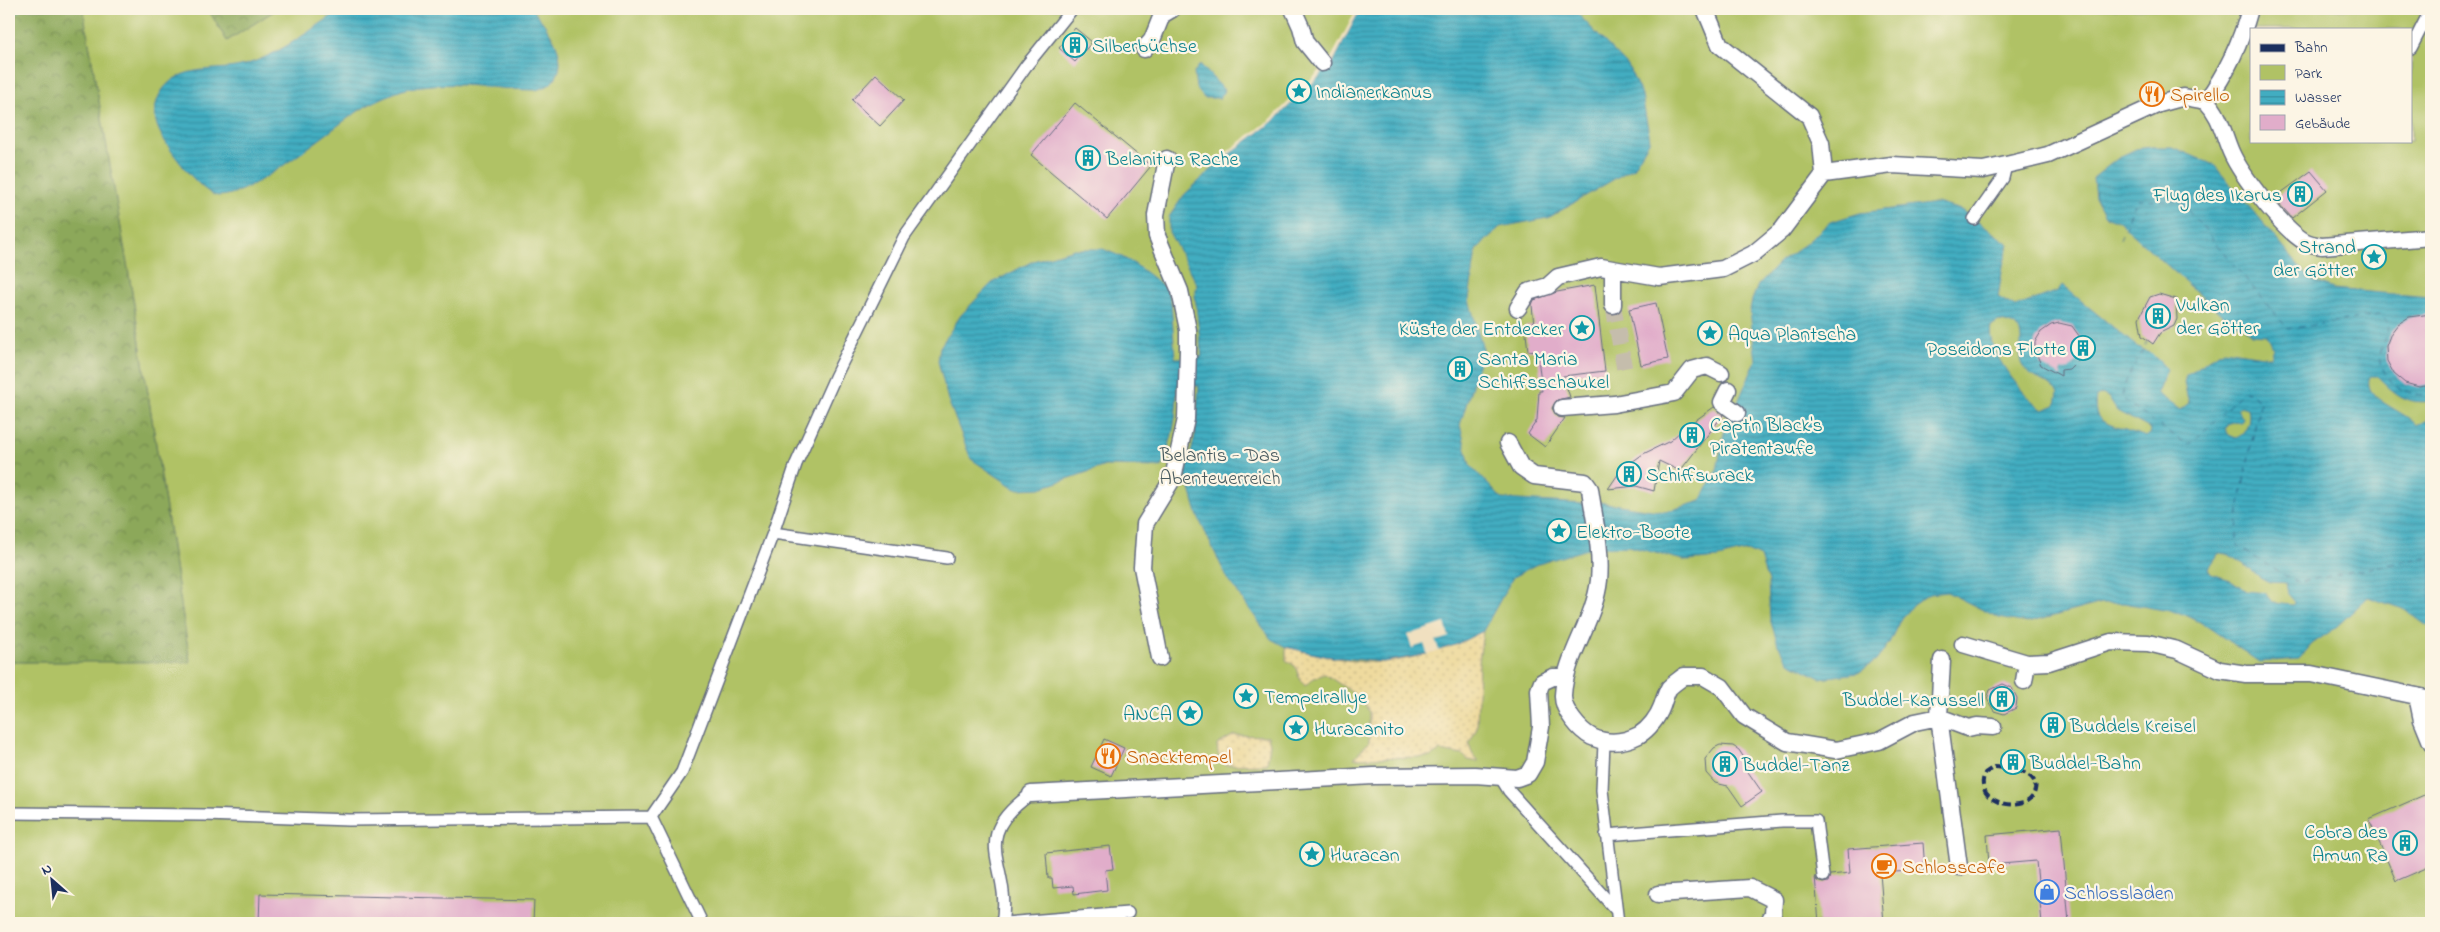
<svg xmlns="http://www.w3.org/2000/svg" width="2440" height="932" viewBox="0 0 2440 932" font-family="'Indie Flower',sans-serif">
  <defs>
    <pattern id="forest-crowns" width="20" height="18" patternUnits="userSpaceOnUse" patternTransform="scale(1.25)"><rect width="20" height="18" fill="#8ca85a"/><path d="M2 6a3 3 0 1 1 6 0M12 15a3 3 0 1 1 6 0" fill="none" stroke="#72894e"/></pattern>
    <pattern id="sand-dots" width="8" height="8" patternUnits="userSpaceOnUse" patternTransform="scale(1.25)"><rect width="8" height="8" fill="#eeda9e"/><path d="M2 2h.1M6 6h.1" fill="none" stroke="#ccbb8a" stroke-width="1.8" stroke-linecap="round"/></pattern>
    <pattern id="water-rules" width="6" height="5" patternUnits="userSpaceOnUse" patternTransform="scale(1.25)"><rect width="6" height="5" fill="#42adc1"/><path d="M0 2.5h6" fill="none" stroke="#368da0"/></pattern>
  </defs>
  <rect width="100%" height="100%" fill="#fcf5e5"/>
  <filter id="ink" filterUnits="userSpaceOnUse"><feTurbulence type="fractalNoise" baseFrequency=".02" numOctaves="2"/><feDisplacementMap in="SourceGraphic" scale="10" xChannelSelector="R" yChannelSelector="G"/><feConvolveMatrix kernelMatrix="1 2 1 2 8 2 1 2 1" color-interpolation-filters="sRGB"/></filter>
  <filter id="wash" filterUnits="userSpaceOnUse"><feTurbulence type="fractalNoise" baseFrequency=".0096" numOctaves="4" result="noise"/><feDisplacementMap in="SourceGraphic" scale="20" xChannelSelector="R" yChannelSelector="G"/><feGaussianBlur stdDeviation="1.12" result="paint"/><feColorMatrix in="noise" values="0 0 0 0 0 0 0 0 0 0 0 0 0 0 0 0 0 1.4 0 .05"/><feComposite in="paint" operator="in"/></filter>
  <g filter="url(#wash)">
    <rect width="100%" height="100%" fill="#f0e0c0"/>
    <path fill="#b0c265" stroke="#667862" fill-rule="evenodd" d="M83,9H208L227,41L277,9H2431V923H9V662L190,661L133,298ZM2251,29H2411V141H2251Z"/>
    <path fill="url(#forest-crowns)" stroke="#546c5c" d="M9,9H83L133,298L190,662H9Z
      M208,9H277L227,41Z"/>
    <path fill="url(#sand-dots)" stroke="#84847e" d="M1483,631L1479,662L1477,728L1469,744L1473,755L1479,762L1468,760L1463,755L1440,751L1430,757L1354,758L1369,742V712L1363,700L1325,674L1314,678L1305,686L1299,677L1295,666L1286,660V647C1316,654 1353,664 1384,662C1419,659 1452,646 1483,631Z
      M1234,735L1268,736L1270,744L1267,764L1226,765C1218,760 1218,754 1217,745Z"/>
    <path fill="url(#water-rules)" stroke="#2e6e90" fill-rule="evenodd" d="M343,9H532C547,26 575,62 550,84C547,87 541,88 536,90C492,90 435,76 394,93C382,98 368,104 357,112C326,132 253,196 219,196C202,196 164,144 158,128C151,111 157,92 171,81C192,65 221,72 244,65C280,55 312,28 343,9Z
      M1360,9H1573L1628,66L1642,96L1650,140L1633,168L1548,218L1500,227L1476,250L1469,300L1483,349L1460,425L1470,465L1502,499L1585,504L1599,502L1665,512L1701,501L1717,470L1724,433L1756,361L1750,311L1752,300L1758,285L1780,262L1804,245L1830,222L1860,213L1937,203L1961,210L2009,244L2003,266L1998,297L2015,307L2058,291L2062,285L2136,346L2152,354L2167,369L2157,393L2180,410L2189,403L2184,383L2186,375L2223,350L2270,357L2273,348L2267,335L2251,334L2240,324L2226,322L2222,315L2126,228L2119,221L2105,216L2095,197L2093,178L2121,156L2136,149L2151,147H2172L2214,165L2310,279L2333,289L2431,297V401C2406,405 2394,393 2377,376H2370C2360,400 2406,410 2417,426L2431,418V629L2406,610L2368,597L2334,629L2312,644L2299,659L2259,662L2202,623L2181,613L2124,603H2102L2027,623L1999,618L1947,592L1929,594L1913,605L1901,618L1889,643L1876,661L1858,673L1820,678L1789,662L1778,645L1770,619L1768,582L1760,557L1747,551L1718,558L1687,561L1628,546L1590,548L1535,565L1513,577L1483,631L1455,645L1427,654L1383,662L1325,656L1286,647L1271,639L1227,578L1198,517L1186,475L1195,436L1199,386H1177C1177,414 1173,441 1161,467L1105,466L1041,488L1016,489L971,459L948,400L938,361L940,347L961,315L992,283L1033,261L1074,249H1103L1122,257L1136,265L1166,288L1171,302L1175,358L1202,357L1195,296L1197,284L1169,232V217L1184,195L1225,157L1272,122L1332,64ZM1999,321C2035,325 2014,349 2022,365C2030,380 2048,379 2058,393L2056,405L2043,410C2024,397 1984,349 1991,326ZM2102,394L2108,397L2117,411L2149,428L2151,433L2146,437C2136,433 2109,426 2101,420C2094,414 2095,404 2096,397ZM2241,406L2248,408C2251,420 2247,434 2236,438L2229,435L2225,429L2227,424L2235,421L2240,423L2243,419L2237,409ZM2219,553C2238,553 2252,576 2270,582C2275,583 2281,582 2286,583L2288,594L2295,602L2294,605C2281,604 2273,605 2266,593L2247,591L2231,580L2211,574L2208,569Z
      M1200,64L1224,90L1220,98H1204L1196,88L1194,73Z"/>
    <path fill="#f0e0c0" d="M1357,9H1360L1332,64L1272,122L1225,157L1223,155L1270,120L1329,62Z
      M1445,623L1449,637L1436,641L1439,651L1428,655L1424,644L1412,648L1408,635Z"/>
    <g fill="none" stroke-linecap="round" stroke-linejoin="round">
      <path stroke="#42adc1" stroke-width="7" d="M9,13L17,9"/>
      <path stroke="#295b81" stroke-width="1" stroke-dasharray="6 5" stroke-linecap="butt" d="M2120,239L2137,199L2180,201L2288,329L2379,315L2390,323C2388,332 2383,340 2381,349C2376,378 2405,399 2431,394
        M2147,340C2140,359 2125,375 2122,396L2128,404L2186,444L2192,443L2244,391L2251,393L2260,403C2256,424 2230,533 2239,546C2244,552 2285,575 2294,581L2300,582L2431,556"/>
    </g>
    <g id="blocks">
      <path fill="#e1adca" d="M1075,28L1092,42L1075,62L1059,48Z
        M876,74L904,100L880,126L852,100Z
        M1075,103L1151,166L1107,219L1031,155Z
        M2311,171L2327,190L2292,218L2274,198Z
        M1595,285L1605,371L1563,376L1570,397L1557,400L1552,408L1557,417L1565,418L1545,447L1528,434L1537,420L1539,391H1542L1537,350L1528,351L1525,326L1534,325L1532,305L1534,300L1557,292Z
        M2159,294L2176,299L2177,319L2174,326L2160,333L2153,344L2142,336L2139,318L2150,297Z
        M1656,303L1668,359L1641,365L1629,309Z
        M2431,314V385L2419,387L2405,383L2394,374L2387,361L2386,346L2391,333L2398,324L2409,317Z
        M2059,323L2072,326L2087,347H2081L2082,356L2069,369L2061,370V376L2041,365L2035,350V342L2041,332L2051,325Z
        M1714,407L1723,415L1680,471L1659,461L1654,491L1636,486L1608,489L1621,470L1643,454L1670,441L1682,430Z
        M2003,684L2012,688L2017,698L2016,708L2004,714L1994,711L1987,699L1990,690Z
        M1104,739L1124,748L1111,776L1091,767Z
        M1720,745L1733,746L1739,750L1746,761V769L1762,792L1742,806L1728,786L1715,783L1706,773L1705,759L1714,748Z
        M2431,792V866L2396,881L2369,819Z
        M2061,828L2069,923H2042L2036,861L1989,865L1987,835Z
        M1923,843L1925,870L1880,873L1884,923H1819L1815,876L1817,881L1823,883L1828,882L1830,875L1850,873L1848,849Z
        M1110,846L1113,869L1105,870L1107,890L1074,894L1073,886L1053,888L1052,878H1048L1046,853Z
        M260,894L534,900L533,923H259Z"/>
    </g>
  </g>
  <g filter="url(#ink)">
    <use href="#blocks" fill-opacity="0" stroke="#666d80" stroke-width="1"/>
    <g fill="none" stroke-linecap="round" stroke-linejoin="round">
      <path stroke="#c5bdac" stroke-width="16" stroke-dasharray="16 8" stroke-linecap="butt" d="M1613,305L1625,372"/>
      <defs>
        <path id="service" d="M2411,48L2431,9
          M1974,219L2003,178L2006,165
          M773,533L947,558
          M1604,743L1602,790L1618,923
          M1501,778L1509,791L1616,910
          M9,813L205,815L349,820L651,817
          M651,817L682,772L773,533L796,464L835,377L904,237L1026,66L1072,9
          M651,817L702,923
          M1606,835L1782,821H1816L1823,876
          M1002,923C1013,863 965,840 1031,794
          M1005,923L1128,913"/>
        <path id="pedestrian" d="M1293,9L1301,27L1305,42L1322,63
          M1705,9L1720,45L1809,116L1821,143L1824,174L1892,165L1983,170L2006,165L2048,155L2159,104L2184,97L2206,101
          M2250,9C2241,42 2226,74 2206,101C2221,116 2223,134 2231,152C2241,175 2283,229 2304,241C2309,244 2316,245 2322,246L2431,237
          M1144,49L1152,40L1162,15L1172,9
          M1613,305V271
          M1518,308L1528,292L1548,286L1558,277L1601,267L1659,277L1723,269L1753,254L1782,230L1824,174
          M1728,390L1722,402L1737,413
          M1562,408L1614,404L1674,393L1692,370L1707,366L1721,373
          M1508,443L1521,467L1534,476L1585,482L1590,489C1594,519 1602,550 1599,580C1595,620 1565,656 1563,695C1562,710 1580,731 1592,737C1607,744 1623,743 1639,735C1649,729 1658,717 1662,706C1664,700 1666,693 1669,688C1673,684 1679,680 1684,676H1703L1722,687L1744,716L1787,742L1836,750L1879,741L1915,722L1939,717L1968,728L1977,726L1993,727
          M1963,644L2027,663L2049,662L2111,642L2148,643L2177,650L2220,670L2246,674H2311L2431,699
          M1160,658L1142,567L1145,524L1173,478L1186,419L1188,350V330L1180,291L1157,236L1156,215L1167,159
          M1942,660L1939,717L1959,867
          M2024,681L2027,663
          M2417,696L2422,720L2431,742
          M1031,794L1374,776L1475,775L1517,778L1528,774L1535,762L1541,727L1539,690L1542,682L1553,677H1565
          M1658,894L1750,888L1774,900L1773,914L1768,923"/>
      </defs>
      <use href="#service" stroke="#666d80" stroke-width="14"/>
      <use href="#pedestrian" stroke="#666d80" stroke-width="19"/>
      <use href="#service" stroke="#fff" stroke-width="11"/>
      <use href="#pedestrian" stroke="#fff" stroke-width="16"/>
      <path stroke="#1b2f5e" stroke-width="4" stroke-dasharray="8 4" stroke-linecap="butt" d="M1994,767C2007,768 2040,771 2035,790C2034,795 2031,800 2026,802C2006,810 1974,798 1985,773Z"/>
    </g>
  </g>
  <defs>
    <symbol id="building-ring" viewBox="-11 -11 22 22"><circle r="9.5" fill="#fcf5e5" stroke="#0f9aa8" stroke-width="1.5"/><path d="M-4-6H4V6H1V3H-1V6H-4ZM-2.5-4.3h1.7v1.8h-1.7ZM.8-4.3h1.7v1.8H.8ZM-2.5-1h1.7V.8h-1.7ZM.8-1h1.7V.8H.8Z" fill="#0f9aa8"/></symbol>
    <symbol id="sight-ring" viewBox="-11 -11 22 22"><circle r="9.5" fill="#fcf5e5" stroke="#0f9aa8" stroke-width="1.5"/><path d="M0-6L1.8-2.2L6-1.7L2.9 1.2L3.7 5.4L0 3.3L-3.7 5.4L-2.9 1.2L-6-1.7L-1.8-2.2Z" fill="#0f9aa8"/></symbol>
    <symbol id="restaurant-ring" viewBox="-11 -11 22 22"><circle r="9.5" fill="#fcf5e5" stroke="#e8710a" stroke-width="1.5"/><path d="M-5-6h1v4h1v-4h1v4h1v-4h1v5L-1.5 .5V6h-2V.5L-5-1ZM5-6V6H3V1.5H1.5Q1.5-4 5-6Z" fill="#e8710a"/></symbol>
    <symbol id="cafe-ring" viewBox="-11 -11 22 22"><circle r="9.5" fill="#fcf5e5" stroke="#e8710a" stroke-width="1.5"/><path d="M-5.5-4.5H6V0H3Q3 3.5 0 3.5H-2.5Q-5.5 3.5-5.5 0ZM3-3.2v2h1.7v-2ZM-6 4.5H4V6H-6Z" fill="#e8710a"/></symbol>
    <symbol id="shop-ring" viewBox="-11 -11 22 22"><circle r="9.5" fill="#fcf5e5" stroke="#3f7fe0" stroke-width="1.5"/><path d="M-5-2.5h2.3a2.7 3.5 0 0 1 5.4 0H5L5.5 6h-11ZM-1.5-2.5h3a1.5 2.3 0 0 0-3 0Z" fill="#3f7fe0"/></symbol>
  </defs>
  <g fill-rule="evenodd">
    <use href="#building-ring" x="1061" y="31" width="28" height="28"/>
    <use href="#sight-ring" x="1285" y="77" width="28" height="28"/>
    <use href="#restaurant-ring" x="2138" y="80" width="28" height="28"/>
    <use href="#building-ring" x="1074" y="144" width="28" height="28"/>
    <use href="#building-ring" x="2286" y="180" width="28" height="28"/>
    <use href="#sight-ring" x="2360" y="243" width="28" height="28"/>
    <use href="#building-ring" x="2144" y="302" width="28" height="28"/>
    <use href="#sight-ring" x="1568" y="314" width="28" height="28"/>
    <use href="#sight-ring" x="1696" y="319" width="28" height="28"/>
    <use href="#building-ring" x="2069" y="334" width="28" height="28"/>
    <use href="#building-ring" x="1446" y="355" width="28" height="28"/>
    <use href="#building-ring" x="1678" y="421" width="28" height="28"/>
    <use href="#building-ring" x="1615" y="460" width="28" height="28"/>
    <use href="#sight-ring" x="1545" y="517" width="28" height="28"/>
    <use href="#sight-ring" x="1232" y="682" width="28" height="28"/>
    <use href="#building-ring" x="1988" y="685" width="28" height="28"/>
    <use href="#sight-ring" x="1176" y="699" width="28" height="28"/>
    <use href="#building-ring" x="2039" y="711" width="28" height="28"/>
    <use href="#sight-ring" x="1282" y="714" width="28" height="28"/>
    <use href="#restaurant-ring" x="1094" y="742" width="28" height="28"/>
    <use href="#building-ring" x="1999" y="748" width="28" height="28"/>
    <use href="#building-ring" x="1711" y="750" width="28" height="28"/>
    <use href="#building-ring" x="2391" y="829" width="28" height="28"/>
    <use href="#sight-ring" x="1298" y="840" width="28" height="28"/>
    <use href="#cafe-ring" x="1870" y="852" width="28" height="28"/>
    <use href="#shop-ring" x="2033" y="878" width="28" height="28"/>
  </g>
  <g text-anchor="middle" stroke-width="4.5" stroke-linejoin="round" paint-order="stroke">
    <g font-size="20" fill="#0d838f" stroke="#fcf5e5" text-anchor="start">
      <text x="1092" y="52">Silberbüchse</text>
      <text x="1316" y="98">Indianerkanus</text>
      <text x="1106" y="165">Belanitus Rache</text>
      <text x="2282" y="201" text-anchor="end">Flug des Ikarus</text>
      <text x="2356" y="253" text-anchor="end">Strand<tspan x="2356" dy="23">der Götter</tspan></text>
      <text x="2176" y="311">Vulkan<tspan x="2176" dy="23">der Götter</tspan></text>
      <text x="1564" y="335" text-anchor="end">Küste der Entdecker</text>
      <text x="1728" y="340">Aqua Plantscha</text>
      <text x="2066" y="355" text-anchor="end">Poseidons Flotte</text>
      <text x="1478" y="365">Santa Maria<tspan x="1478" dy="23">Schiffsschaukel</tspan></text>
      <text x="1710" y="431">Capt'n Black's<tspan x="1710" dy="23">Piratentaufe</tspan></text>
      <text x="1646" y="481">Schiffswrack</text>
      <text x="1576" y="538">Elektro-Boote</text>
      <text x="1264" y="703">Tempelrallye</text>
      <text x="1984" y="706" text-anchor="end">Buddel-Karussell</text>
      <text x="1172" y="720" text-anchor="end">ANCA</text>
      <text x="2070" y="732">Buddels Kreisel</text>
      <text x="1314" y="735">Huracanito</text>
      <text x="2030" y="769">Buddel-Bahn</text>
      <text x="1742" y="771">Buddel-Tanz</text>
      <text x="2388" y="838" text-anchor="end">Cobra des<tspan x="2388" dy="23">Amun Ra</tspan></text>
      <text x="1330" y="861">Huracan</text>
    </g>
    <g font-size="20" fill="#c56008" stroke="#fcf5e5" text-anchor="start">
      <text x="2170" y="101">Spirello</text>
      <text x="1126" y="763">Snacktempel</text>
      <text x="1902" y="873">Schlosscafe</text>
    </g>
    <g font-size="20" fill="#485b60" stroke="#fcf5e5">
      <text x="1220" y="461">Belantis - Das<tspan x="1220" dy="23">Abenteuerreich</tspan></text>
    </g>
    <g font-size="20" fill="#366cbe" stroke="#fcf5e5" text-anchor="start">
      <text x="2064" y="899">Schlossladen</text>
    </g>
  </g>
  <rect width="2440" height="932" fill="none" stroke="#fcf5e5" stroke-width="30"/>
  <rect x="2250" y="28" width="162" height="115" fill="#fcf5e5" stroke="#a2a6af"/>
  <rect x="2260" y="44" width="25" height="8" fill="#1b2f5e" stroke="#a2a6af"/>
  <text x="2295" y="52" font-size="15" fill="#1b2f5e">Bahn</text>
  <rect x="2260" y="65" width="25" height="15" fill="#b0c265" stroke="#a2a6af"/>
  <text x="2295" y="78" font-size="15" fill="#1b2f5e">Park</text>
  <rect x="2260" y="90" width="25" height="15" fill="url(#water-rules)" stroke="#a2a6af"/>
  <text x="2295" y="102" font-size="15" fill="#1b2f5e">Wasser</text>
  <rect x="2260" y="115" width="25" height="15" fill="#e1adca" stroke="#a2a6af"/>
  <text x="2295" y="128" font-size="15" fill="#1b2f5e">Gebäude</text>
  <g transform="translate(52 880) rotate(333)" stroke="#fcf5e5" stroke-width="4" paint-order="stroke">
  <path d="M0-4L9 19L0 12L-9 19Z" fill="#1b2f5e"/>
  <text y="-8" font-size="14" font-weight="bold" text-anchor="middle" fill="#1b2f5e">N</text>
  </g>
</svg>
